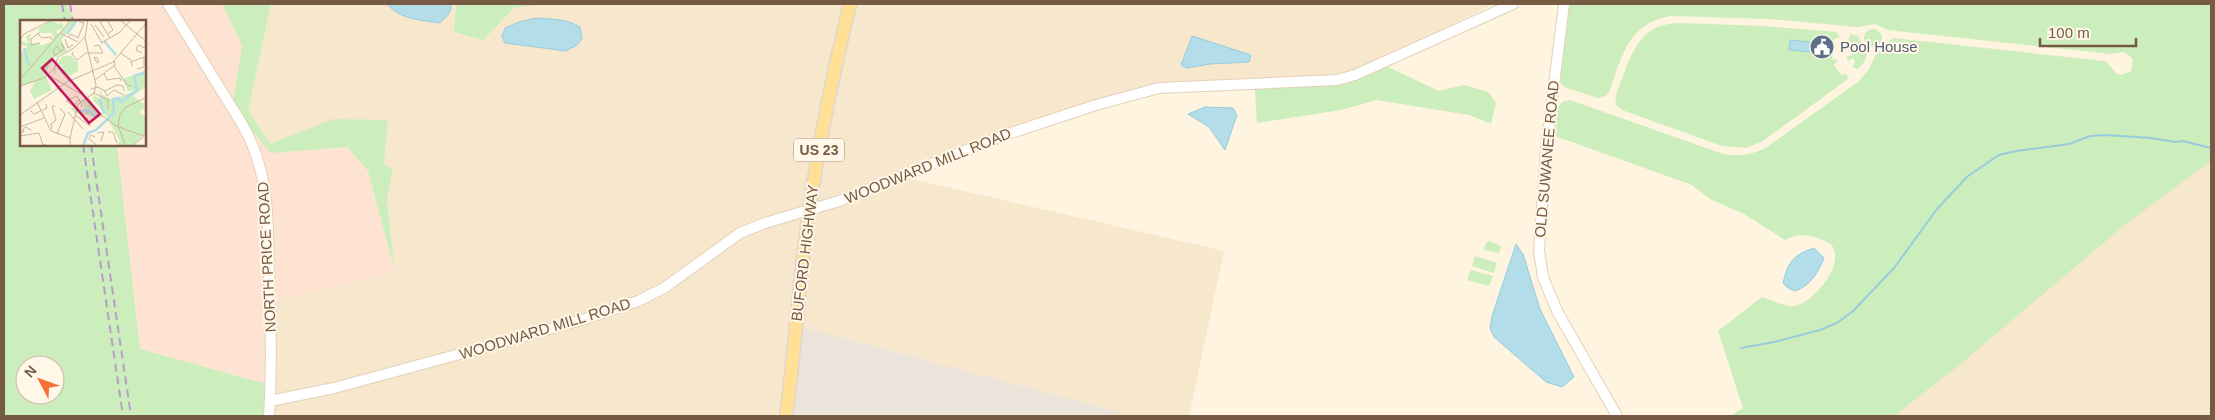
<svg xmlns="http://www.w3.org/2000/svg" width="2215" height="420" viewBox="0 0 2215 420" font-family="Helvetica,sans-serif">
  <rect width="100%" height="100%" fill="#fef4df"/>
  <path fill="#f7e7cc" d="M271,4H456L454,32L483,40L514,8L545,4H1493L1362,70L1284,82L1147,88L903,177L1224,251L1189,416H1135L795,325L783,416H270L272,301L395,272L387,199L393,170L384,164L388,121L333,119L270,145L248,110Z
    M2211,153V416H1852Z"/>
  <path fill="#ffe3d2" d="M66,4H222L242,46L232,107L271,152L347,147L368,171L395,272L272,301L271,385L140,349L117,145H145V21H76Z"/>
  <path fill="#ece4db" d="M795,325L1135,416H783Z"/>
  <path fill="#ccedbc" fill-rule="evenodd" d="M4,4H66L76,21H21V145H117L140,349L271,385L270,416H4ZM25,365H55V395H25Z
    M222,4H271L248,110L270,144L333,119L388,120L384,164L393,169L387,199L395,272L368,171L347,147L271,153L232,107L242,46Z
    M456,4H545L514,8L483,40L454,32Z
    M1568,4H2211V161L2127,223L1958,366L1894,416H1730L1743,408L1718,331L1762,297C1771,300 1783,306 1792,306C1811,306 1842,268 1834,249C1831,242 1821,240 1815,237C1803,234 1796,234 1785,240L1744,214L1710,199L1692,185L1555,136L1558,108L1562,102L1570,100L1723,154C1739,157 1753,155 1767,147L1859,81L1869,69L1876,54L1893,38L2104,61C2112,64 2112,73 2121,75L2131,71L2133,59L2124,52L2111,54L1888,30L1875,24L1858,27L1770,19L1669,16C1627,25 1622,57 1609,92L1606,96L1598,98L1564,87L1558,80Z
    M1682,23L1763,26L1836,32L1840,37L1834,39L1832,59L1838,60L1834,65L1841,75L1847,74L1848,79L1763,141L1746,148L1722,146L1622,110L1616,105C1614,96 1619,87 1622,79C1634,46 1643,23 1682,23Z
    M1864 38a9 9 0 1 1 18 0a9 9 0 1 1-18 0Z
    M1850,34L1858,36L1867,53L1865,61L1858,69L1852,67L1855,62L1853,58L1848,61L1846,57L1852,55L1853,48L1847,46Z
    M1386,66L1439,91L1464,85L1488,92L1496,103L1491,124L1469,115L1377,100L1341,110L1257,123L1255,89L1370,73Z
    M1489,241L1501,246L1499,253L1484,250L1486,243Z
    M1475,256L1497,263L1494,273L1472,266Z
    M1471,270L1493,276L1489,286L1467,280Z"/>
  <path fill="#b2dde9" stroke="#97ccdc" d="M387,4H451C452,13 446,18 439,23C420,20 400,19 387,4Z
    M536,18C550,19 568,19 580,27L582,39L577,45L566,51L505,43L502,37L505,28L519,22Z
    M1192,36L1251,55L1249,62L1210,64L1187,68L1181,65Z
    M1790,40L1812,42L1811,52L1789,50Z
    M1205,107L1233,108L1237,115L1225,150L1209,127L1188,114Z
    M1516,244L1523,254L1540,309L1574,377L1562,387L1546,382L1494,337L1490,328L1492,316Z
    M1814,248L1824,258C1818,273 1810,286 1795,291L1788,288L1783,283C1788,262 1793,255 1814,248Z"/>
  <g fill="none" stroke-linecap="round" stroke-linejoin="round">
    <path stroke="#97ccdc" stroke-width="2" d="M1741,348L1774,342L1820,330L1837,323L1853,311L1894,268L1937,209L1968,176L1999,155L2016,151L2069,144L2090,136L2106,135L2151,138L2175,142L2183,141L2211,148"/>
    <defs>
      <path id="tertiary" d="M168,4L242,124C270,172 268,221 269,275C271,322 272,370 269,416
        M1564,4L1546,149L1539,251L1543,277L1557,311L1617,416
        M270,401L334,388L456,355L585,319L638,301L664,288L740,233L765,223L839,201L1005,135L1096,105L1159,88L1337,80L1355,75L1513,4"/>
      <path id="primary" d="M786,416C794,361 797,305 804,250C814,167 830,85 850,4"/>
    </defs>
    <use href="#tertiary" stroke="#e3d1ba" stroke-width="12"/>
    <use href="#primary" stroke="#ded7d2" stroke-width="15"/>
    <use href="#tertiary" stroke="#fff" stroke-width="10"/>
    <use href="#primary" stroke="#ffe095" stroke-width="12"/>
    <path stroke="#b79dc8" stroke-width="2" stroke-dasharray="8 5" stroke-linecap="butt" d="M62,4L65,21
      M70,4L73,21
      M83,145L123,416
      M91,145L131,416"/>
  </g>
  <defs>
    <symbol id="civic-disc" viewBox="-11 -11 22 22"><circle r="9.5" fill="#5c6f8a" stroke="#fff7e7"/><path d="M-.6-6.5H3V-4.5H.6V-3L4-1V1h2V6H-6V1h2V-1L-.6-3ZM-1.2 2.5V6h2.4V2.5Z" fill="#fff"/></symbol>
  </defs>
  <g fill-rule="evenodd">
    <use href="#civic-disc" x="1808" y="33" width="28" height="28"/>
  </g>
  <g text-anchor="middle" stroke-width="4" stroke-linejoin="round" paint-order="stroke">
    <rect fill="#fff7e7" stroke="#a08975" stroke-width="1" x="794" y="138.5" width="50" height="23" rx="4"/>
    <g font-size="14" font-weight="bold" fill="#775a44">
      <text x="819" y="155">US 23</text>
    </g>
    <g font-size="15" fill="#4e5e75" stroke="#fff7e7" text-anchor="start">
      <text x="1840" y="52">Pool House</text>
    </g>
    <g font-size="15" fill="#775a44" stroke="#fff7e7">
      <text transform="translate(1547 159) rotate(-85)" y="5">OLD SUWANEE ROAD</text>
      <text transform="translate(928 166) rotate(-22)" y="5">WOODWARD MILL ROAD</text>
      <text transform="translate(805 253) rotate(-83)" y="5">BUFORD HIGHWAY</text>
      <text transform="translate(267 257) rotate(-93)" y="5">NORTH PRICE ROAD</text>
      <text transform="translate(545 329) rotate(-17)" y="5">WOODWARD MILL ROAD</text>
    </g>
  </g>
  <g transform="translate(20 20)">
    <rect width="126" height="126" fill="#fef4df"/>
    <path d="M32,0L39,5L41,2L44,7L36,11L38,14L49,3L45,0H56L41,20L47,31L35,37L27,50L26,57L32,70L14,79L10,71L15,62L0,66V33L8,26L1,25L0,20L8,24L6,17L11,13L9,23L22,25L34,21L32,13H21L18,9ZM43,36H50L58,42V51L47,57L41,51L42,44L35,48L37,51L34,55V47ZM126,50V67L113,76L126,86L119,92L126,97V113L112,126H96L100,121L84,92L74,81L73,74L79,79L81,69L82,75L94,80L109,73L116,70L108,71L103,59ZM66,78L78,92L84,98L55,93L49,87L65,90L62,80Z" fill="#ccedbc"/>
    <path fill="none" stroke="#b2dde9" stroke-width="2.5" d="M47,14L57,0M84,21L96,35M4,28L9,45M80,79L84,94M61,90L71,92L76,98M63,126L68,113L76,110L94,93L93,79L99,78L101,82L117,70L114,56L127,52"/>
    <path fill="none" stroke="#c8b6a1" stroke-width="1" d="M79,0L90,18M87,0L93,10L88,14M100,0L127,22M71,4L82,23M75,5L84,17M17,13L22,18L31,17L32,20M40,13L58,22M49,17L51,14L58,18L64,3L59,2M45,19L48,28L53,25M0,20L4,14L32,0M20,23L11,25V19L20,12M81,23L100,12L111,0M53,32L52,34L57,40L66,33H83L79,25L74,26M100,33L111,40L112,46M122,33L116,30L118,25L127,29M34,36L44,29V28L41,23L43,27M35,36L33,31L37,26L41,31M74,37L77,38L79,42L77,43ZM111,42L124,37V47L117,49M94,46L107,65L112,66M38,48L49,61M84,53L87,60L100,58L101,61M28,55L68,78L79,93L96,106L124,116M0,60L51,0M75,60L95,45L94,41M0,66L24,58L34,49L38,37L54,28L65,17M71,69L78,67L85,71L97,65L103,66L104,71M84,70L87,76L94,70L104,75M74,73L88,80V89M59,80L53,86L46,81L57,76L61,83L62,87M17,82L31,111L50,118V126M10,90L14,94L27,88L26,84M48,92L63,109M0,95L47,62L93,42L127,2M55,95L70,106L67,98M0,107L24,98M32,109L31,104L36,100L32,86H35M0,112H4L3,109L6,107L11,110M88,112H93L97,123M77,113L84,112L81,121M37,114L45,94L40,88M0,116L19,113L23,125H26M75,117L71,115L69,119L78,126M50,118L58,84L74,73L76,65L65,18L68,0M106,126L98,106L100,95L106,87L127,77M112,126L127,114"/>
    <path fill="#c2185b" fill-opacity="0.15" stroke="#c2185b" stroke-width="2.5" d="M32,39L80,94L69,103L22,48Z"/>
    <rect width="126" height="126" fill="none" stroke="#775a44" stroke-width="2.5"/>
  </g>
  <rect width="2215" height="420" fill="none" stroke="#775a44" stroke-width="10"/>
  <g transform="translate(40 380) rotate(311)"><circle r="24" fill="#fff7e7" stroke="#c9b8a6"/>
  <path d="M0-4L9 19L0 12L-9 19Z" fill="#f57037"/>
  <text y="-8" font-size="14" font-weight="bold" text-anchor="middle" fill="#775a44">N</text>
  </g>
  <path d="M2040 38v8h96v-8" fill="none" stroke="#775a44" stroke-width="2.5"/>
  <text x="2048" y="38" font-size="15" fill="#775a44" stroke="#fff7e7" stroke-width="4" paint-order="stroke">100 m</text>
</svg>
